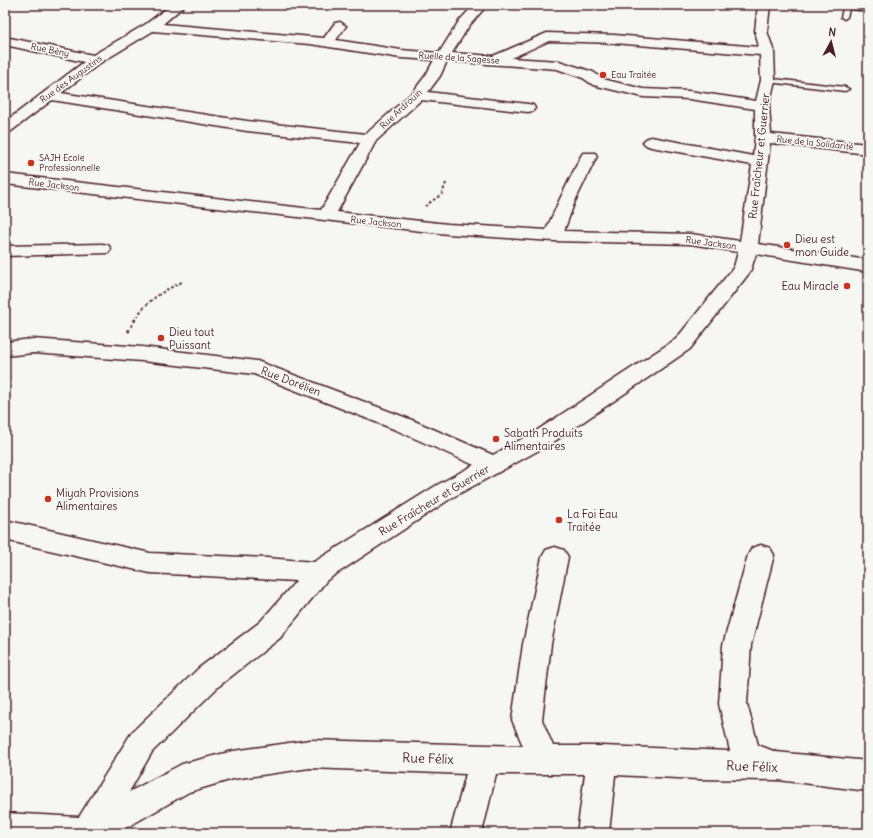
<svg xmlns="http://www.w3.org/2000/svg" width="873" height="838" viewBox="0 0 873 838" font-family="Delius,sans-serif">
  <rect width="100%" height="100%" fill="#f6f6f2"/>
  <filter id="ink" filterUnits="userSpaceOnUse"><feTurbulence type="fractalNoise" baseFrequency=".025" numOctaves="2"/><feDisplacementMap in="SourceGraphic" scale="8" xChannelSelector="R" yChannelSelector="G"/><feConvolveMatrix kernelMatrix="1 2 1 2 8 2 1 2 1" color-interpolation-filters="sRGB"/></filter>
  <g filter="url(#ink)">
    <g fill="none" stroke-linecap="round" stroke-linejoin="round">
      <defs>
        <path id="service" d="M844,5H850L847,17L844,19L841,17Z
          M765,78L845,87L849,89L845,91L768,82L764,80Z"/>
        <path id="minor" d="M171,5H185L163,24L324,38L335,23L340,22L346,26L336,40L401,50L439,53L459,21L474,5H487L469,26L452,53L493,56L547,33L614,35L759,47L755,31L758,5H770L767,31L774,52L775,80L769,106L771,134L868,144V154L770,143L758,244L868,260V272L756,254L750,272L690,349L552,443L453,497L327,580L280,638L219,686L152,752L129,792L182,764L233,751L310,740L523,746L512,720L523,644L542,557L546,550L555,547L564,550L568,557L551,644L542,720L553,746H602L730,751L719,704L723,645L748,555L752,548L761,545L770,548L774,555L751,645L747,704L758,745L776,752L868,761V791L778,780L698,779L615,775L609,833H577L585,774H496L482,833H450L466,774L310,768L233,779L189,792L117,833H5V813L79,817L132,732L199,668L260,622L296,581L150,573L5,540V520L150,553L267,558L314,562L437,485L474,465L396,430L254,374L142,361L33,353L5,356V342L33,339L142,347L257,361L412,420L493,455L536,431L676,339L734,267L738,252L691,244L553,241L448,234L5,184V174L321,210L360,143L247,131L52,100L10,132L5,134V122L84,62L5,45V37L93,55L146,24ZM153,31L310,44L401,58L434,60L426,75L413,92L366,134L247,121L61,93L100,63ZM549,41L614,43L760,55L761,80L756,101L689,91L643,89L603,79L593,72L559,61L511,58ZM447,61L557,69L583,78L593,85L643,97L689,99L755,109V138L753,156L651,137L646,139L643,142L646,145L651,147L752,165L740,241L691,234L564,231L575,201L597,156L595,153H583L581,156L559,201L546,230L448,224L337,212L376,141L421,100L528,112L533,111L535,108L533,105L528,104L428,92L440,76Z
          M845,5H868V11L851,9Z
          M102,244L108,245L111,249L108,253L5,256V246Z"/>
      </defs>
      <use href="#service" stroke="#4a1f2b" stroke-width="3"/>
      <use href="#minor" stroke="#4a1f2b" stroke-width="3"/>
      <path stroke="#4a1f2b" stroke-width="2" stroke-dasharray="2.5 2.5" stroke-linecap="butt" d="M425,206L442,194L446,183
        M134,321C146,301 161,292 182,282"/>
      <path stroke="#4a1f2b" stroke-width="2.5" stroke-dasharray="3 3" stroke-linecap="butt" d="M128,332L135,320"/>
      <use href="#service" fill="#f6f6f2" fill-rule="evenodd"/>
      <use href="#minor" fill="#f6f6f2" fill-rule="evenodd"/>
    </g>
  </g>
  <g fill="#c8321e" stroke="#f6f6f2" stroke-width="1.5">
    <circle cx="603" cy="75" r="4"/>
    <circle cx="31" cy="163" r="4"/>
    <circle cx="787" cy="245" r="4"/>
    <circle cx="847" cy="286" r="4"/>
    <circle cx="161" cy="338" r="4"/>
    <circle cx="496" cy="439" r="4"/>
    <circle cx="48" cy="499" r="4"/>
    <circle cx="559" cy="520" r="4"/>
  </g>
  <g text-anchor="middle" stroke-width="3.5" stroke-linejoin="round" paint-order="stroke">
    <g font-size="9" fill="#4a1f2b" stroke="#f6f6f2">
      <text transform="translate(50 50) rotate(11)" y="3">Rue Bény</text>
      <text transform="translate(459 58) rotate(4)" y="3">Ruelle de la Sagesse</text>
      <text transform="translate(71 79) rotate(-36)" y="3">Rue des Augustins</text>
      <text transform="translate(401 109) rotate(-43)" y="3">Rue Ardrouin</text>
      <text transform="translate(815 143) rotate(6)" y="3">Rue de la Solidarité</text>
      <text transform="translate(54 185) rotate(7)" y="3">Rue Jackson</text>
      <text transform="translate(376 222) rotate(6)" y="3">Rue Jackson</text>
      <text transform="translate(711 243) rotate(8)" y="3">Rue Jackson</text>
    </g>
    <g font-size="9" fill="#4a1f2b" stroke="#f6f6f2" text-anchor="start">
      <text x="611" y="78">Eau Traitée</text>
      <text x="39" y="161">SAJH Ecole<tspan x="39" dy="10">Professionnelle</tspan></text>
    </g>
    <g font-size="11" fill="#4a1f2b" stroke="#f6f6f2">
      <text transform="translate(759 156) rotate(-84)" y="4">Rue Fraîcheur et Guerrier</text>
      <text transform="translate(291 381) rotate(21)" y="4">Rue Dorélien</text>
      <text transform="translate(434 500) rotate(-31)" y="4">Rue Fraîcheur et Guerrier</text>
    </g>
    <g font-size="11" fill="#4a1f2b" stroke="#f6f6f2" text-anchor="start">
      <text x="795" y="243">Dieu est<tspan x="795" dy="13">mon Guide</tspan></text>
      <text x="839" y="290" text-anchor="end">Eau Miracle</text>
      <text x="169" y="336">Dieu tout<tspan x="169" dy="13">Puissant</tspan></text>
      <text x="504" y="437">Sabath Produits<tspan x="504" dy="13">Alimentaires</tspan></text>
      <text x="56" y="497">Miyah Provisions<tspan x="56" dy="13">Alimentaires</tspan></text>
      <text x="567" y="518">La Foi Eau<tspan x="567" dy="13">Traitée</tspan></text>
    </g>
    <g font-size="13" fill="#4a1f2b" stroke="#f6f6f2">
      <text transform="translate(428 758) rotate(2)" y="5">Rue Félix</text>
      <text transform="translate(752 766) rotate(2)" y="5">Rue Félix</text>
    </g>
  </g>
  <rect width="873" height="838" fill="none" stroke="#f6f6f2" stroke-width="20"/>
  <rect x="10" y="10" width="853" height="818" fill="none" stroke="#4a1f2b" stroke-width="1.5" filter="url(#ink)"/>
  <g transform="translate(831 42) rotate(7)" stroke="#f6f6f2" stroke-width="3" paint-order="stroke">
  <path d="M0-3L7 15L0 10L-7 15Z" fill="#4a1f2b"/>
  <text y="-6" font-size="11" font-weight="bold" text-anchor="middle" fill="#4a1f2b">N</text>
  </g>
</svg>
